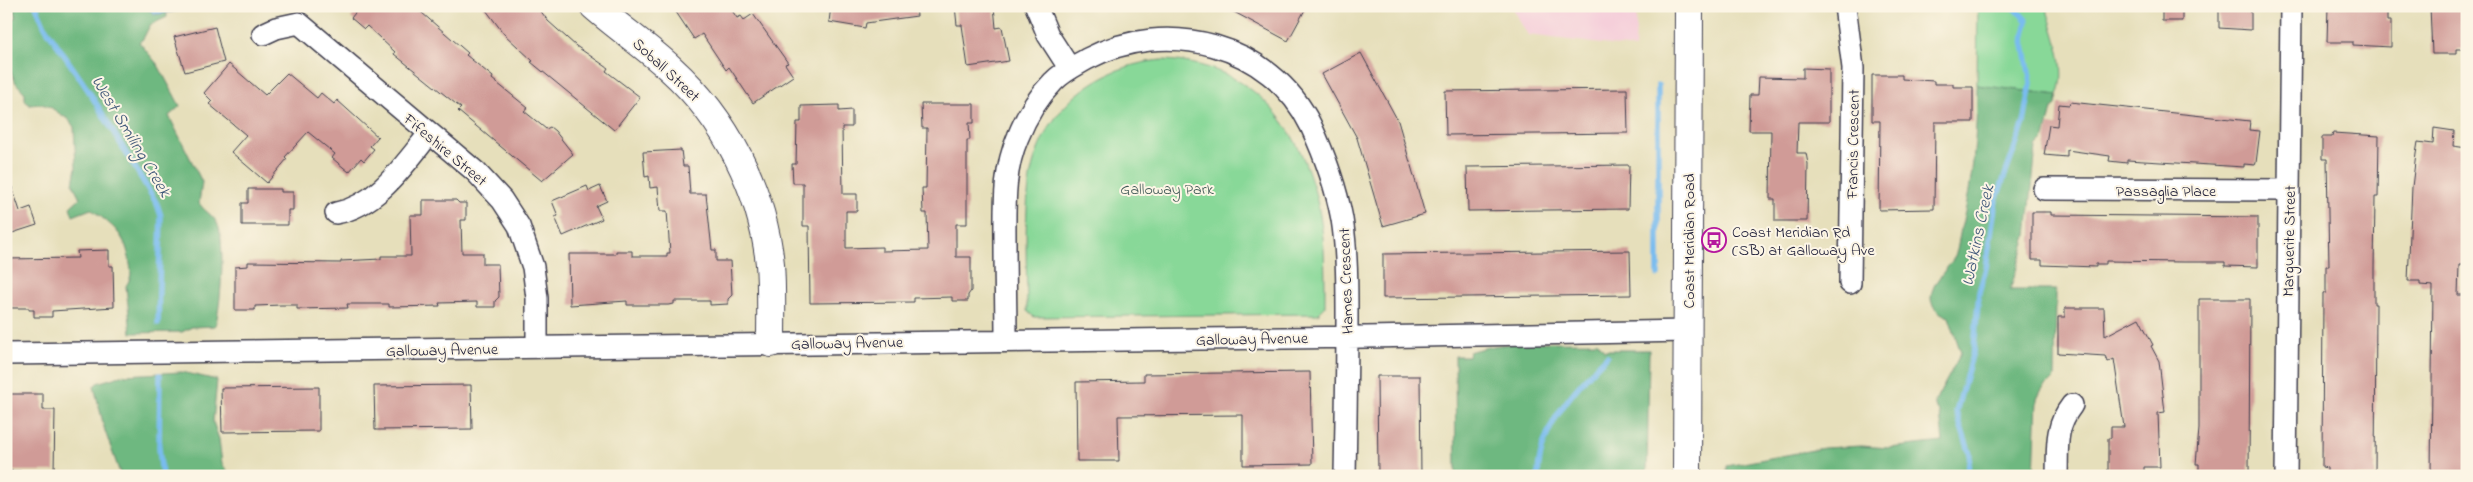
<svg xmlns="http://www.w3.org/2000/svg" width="2473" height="482" viewBox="0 0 2473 482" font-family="'Indie Flower',sans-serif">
  <rect width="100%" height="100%" fill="#fcf5e5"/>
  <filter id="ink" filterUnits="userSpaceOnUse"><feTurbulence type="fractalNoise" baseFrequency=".02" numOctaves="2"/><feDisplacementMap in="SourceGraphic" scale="10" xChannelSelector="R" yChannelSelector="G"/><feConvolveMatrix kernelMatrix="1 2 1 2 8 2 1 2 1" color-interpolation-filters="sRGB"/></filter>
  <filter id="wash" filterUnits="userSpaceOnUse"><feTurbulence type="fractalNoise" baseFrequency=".0096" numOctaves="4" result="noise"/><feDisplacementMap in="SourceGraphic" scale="20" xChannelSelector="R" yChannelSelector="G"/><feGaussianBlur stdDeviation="1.12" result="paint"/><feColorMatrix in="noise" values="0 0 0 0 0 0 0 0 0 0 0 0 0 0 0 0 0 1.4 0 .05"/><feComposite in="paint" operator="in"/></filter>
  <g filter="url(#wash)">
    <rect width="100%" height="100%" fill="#e6dfbb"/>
    <path fill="#f5cfda" d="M1514,6H1637L1635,48L1528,35L1514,12Z"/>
    <path fill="#88d898" stroke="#557d6a" d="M1978,6H2046C2053,32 2069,69 2058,95L1977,85Z
      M1163,60C1270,64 1318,153 1324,250C1325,269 1325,288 1325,307L1318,314L1034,317L1027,311C1027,270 1024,226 1029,185C1038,115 1093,65 1163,60Z"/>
    <path fill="#6eb880" stroke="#486d5e" d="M14,6H166L167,17L150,25L143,39L139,42L158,65L180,106L169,116L202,182L199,203C204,211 213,215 217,223C226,238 221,309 215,326L192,327L182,332L131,333L126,286C131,278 132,274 130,264C126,234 114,227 91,209L73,216L70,207L80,198L73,184L76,167L74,127L69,120L50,107L42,104L29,105L25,100V93L16,83L6,61V23L16,17Z
      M1977,85L2058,95L2056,105L2052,108L2045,138L2036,147L2027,236L2010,290H2056L2055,377L2041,391L2037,399L2034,476H1727V466L1824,448L1861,446L1889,448L1943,442L1940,413L1935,407V402L1961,353L1949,317C1941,314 1931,308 1931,298C1932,280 1948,270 1955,256C1958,248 1959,238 1961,229C1973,182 1977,134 1977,85Z
      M1598,342L1604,350H1649L1647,476H1456L1455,356H1468L1469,352C1509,339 1556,343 1598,342Z
      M182,372L217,380L213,422L219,439L222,464L230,476H121L105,431L94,386L97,383L124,375Z"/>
    <path fill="#79bcef" stroke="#4e6f95" d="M145,6H204L160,14H154Z"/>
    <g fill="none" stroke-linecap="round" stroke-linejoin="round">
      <path stroke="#79bcef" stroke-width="5.5" d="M36,6L45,27L88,90L157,204L161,216L158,323
        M1658,85V275
        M160,375L159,448L162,476
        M1538,476C1539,427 1575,388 1607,356
        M1967,476L1970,454L1956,412L1974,348L1979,292L1986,268L1996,200L2024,123L2031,83L2023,39L2027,21L2013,6"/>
    </g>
    <g id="blocks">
      <path fill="#d09b97" d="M355,6H414L468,53L466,55L493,77L492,79L528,108L524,111L546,129L550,127L555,131L573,154L542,181L458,111L461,108L394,54L395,52L367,26L364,29L351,18L355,13Z
        M483,6H537L548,21L576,46L608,68L606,71L640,97L614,130L531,62L533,61L504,34Z
        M672,6H729L737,18L741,16L744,20L753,14L788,63L785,64L793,76L753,103L729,67L726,70L702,34L694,39Z
        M831,6H916L917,16L866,23L865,28L829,22Z
        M955,6H994L996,28L1002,27L1009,61L968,67L962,25H957Z
        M1223,6H1307L1288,41Z
        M2162,6H2182V21H2162Z
        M2219,6H2251V30L2219,28Z
        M2328,6H2387V21H2391V47L2353,45V42H2327Z
        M2430,6H2467V49H2457V54H2432Z
        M215,27L224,62L185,72L174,37Z
        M1361,53L1398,121L1425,214L1383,226L1357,138L1322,74Z
        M229,64L265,95L287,73L317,98L321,93L334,104L337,100L378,137L370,146L374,149L364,161L361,158L349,172L332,158L335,154L308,132L285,157L287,159L267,183L231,152L246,135L209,104L212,101L204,93Z
        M1803,68L1829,69V122H1798L1797,153H1806L1808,164L1807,221H1775V199H1770L1771,131H1749L1750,95H1758L1759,77L1803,78Z
        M1872,75H1902V79L1934,81V84H1953V87H1973V122H1935L1934,209L1879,210L1880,121H1872Z
        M1627,89L1628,133L1446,135L1445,91Z
        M2070,102L2250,121L2249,130L2260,131L2256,163L2255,165L2244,164V167L2127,160V163L2109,161L2110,156L2067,150V157L2044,155L2049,125L2057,126L2059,104L2069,105Z
        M921,104H974V123H969L970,140H967V224H956V257H971V291L968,295V301H952V297L914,298V302L810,303L809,226H803V183H793L792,164H796L797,122H801V106L839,105V111L852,110V127H842L843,194H857V211H846V248L882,247V251L928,250L927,213H923L922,188H926L927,128H922Z
        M2434,128L2454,131L2453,146L2467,148V265H2459L2458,295H2467V476H2431L2433,286L2420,285V281H2408L2412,187L2416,154L2418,142L2433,144Z
        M2333,133L2379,136L2378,197H2375L2374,269V304H2376L2375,476H2327V468L2322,467L2323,293H2326V266H2329L2327,159H2322V137H2332Z
        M681,150L683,166H688L690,194H706L712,250H716V261H730L732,295L728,299V304L710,305V301H674V304L668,305H627V301L570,305L569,254H616V251H632V256H667V253H670L667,211H660L658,187L650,188L649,176L645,177L643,152Z
        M1629,165L1628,209L1468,211L1467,167Z
        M6,178H9L20,211L31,207L37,225L6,235Z
        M587,186L589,191L600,186L607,201L596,206L602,219L563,236L555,217L558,216L552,201Z
        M248,189H281V192H293V210H288V225H242V203H248Z
        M423,200H456L459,203H466V220H461L462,253H483V264H498L499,297L495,301V307H477V302L439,303L440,306L389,307V304H347L348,308L297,309V305H281L255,306V310H235V267L248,266V262L341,263V261L381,259V256H411L410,215H423Z
        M2032,212H2051V215L2258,217V267L2225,266V262H2183L2106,261V264H2096V267L2042,265V260H2032Z
        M109,250V266H113L114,307L52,311V317H34V310H29V308H6V259L78,258L77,251Z
        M1630,251L1631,295L1383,298V254Z
        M2199,299H2250L2249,476H2199V464H2196L2199,429Z
        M2065,308H2104L2105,336L2139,318L2153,345L2151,346L2159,361L2165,412L2158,413L2160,467H2144V476H2108V438H2111V427H2124L2114,359L2108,362L2105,356L2058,353V317H2065Z
        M1310,372L1312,464L1243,465V415L1118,416L1119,461H1077L1076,382L1144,381V374Z
        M1377,376H1420L1421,476H1378Z
        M471,385L472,429L375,430L374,386Z
        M319,387V431L222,432L221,388Z
        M6,394H43V410H55L54,471H6Z"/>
    </g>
  </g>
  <g filter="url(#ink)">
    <use href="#blocks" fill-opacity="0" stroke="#3f3e4e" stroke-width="1"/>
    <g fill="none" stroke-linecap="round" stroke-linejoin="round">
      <defs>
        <path id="minor" d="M1036,6L1048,35L1070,69
          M1845,6L1853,68L1850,283
          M263,34L276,28L299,23L476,172L502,200L519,226L533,267L537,298V347
          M2044,189L2289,190
          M336,213C377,206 404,165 429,134
          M1006,341C1006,308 1005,275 1005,243C1005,207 1003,171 1018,137C1026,117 1037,98 1053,82C1062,72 1075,66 1087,59C1166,17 1271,43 1311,126C1325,156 1336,187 1342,219C1347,251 1347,284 1347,317C1347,370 1346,423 1345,476
          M6,354L1366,337L1687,331
          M2057,476C2058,448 2054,428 2072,405
          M2286,476L2291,6"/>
        <path id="tertiary" d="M594,6C619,28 646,46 671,69C726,119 762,189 770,264C772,290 771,317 771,343"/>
        <path id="secondary" d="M1687,476L1689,6"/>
      </defs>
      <use href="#minor" stroke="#3f3e4e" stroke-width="24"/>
      <use href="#tertiary" stroke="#3f3e4e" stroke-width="30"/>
      <use href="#secondary" stroke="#3f3e4e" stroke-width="30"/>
      <use href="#minor" stroke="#fff" stroke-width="21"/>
      <use href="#tertiary" stroke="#fff" stroke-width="28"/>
      <use href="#secondary" stroke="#fff" stroke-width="28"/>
    </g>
  </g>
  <defs>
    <symbol id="bus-ring" viewBox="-11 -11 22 22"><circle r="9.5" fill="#fcf5e5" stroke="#b5179e" stroke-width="1.5"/><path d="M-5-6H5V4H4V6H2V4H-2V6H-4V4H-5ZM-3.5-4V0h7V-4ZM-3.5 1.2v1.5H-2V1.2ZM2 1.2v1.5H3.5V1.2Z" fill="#b5179e"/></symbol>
  </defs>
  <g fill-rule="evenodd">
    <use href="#bus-ring" x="1700" y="226" width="28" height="28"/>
  </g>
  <g text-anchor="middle" stroke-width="4" stroke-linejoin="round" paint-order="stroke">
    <g font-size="16" fill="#22223b" stroke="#fcf5e5">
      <text transform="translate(667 69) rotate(43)" y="6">Soball Street</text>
      <text transform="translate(1852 144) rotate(-89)" y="6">Francis Crescent</text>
      <text transform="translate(446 149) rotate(40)" y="6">Fifeshire Street</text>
      <text x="2166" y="196">Passaglia Place</text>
      <text transform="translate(1688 241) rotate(-90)" y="6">Coast Meridian Road</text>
      <text transform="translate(2288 241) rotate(-89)" y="6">Marguerite Street</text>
      <text transform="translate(1345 281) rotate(-92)" y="6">Hames Crescent</text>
      <text transform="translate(1252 338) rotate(-1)" y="6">Galloway Avenue</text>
      <text transform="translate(847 342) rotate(-1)" y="6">Galloway Avenue</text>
      <text transform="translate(442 349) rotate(-1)" y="6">Galloway Avenue</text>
    </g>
    <g font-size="16" fill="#415957" stroke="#fcf5e5">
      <text x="1167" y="194">Galloway Park</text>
    </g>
    <g font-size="16" fill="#22223b" stroke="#fcf5e5" text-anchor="start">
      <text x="1732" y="237">Coast Meridian Rd<tspan x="1732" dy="18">(SB) at Galloway Ave</tspan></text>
    </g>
    <g font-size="18" font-style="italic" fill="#40587a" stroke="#fcf5e5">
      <text transform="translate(132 136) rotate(59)" y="6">West Smiling Creek</text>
      <text transform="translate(1977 235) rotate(-78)" y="6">Watkins Creek</text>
    </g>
  </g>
  <rect width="2473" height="482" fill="none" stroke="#fcf5e5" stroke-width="25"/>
</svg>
